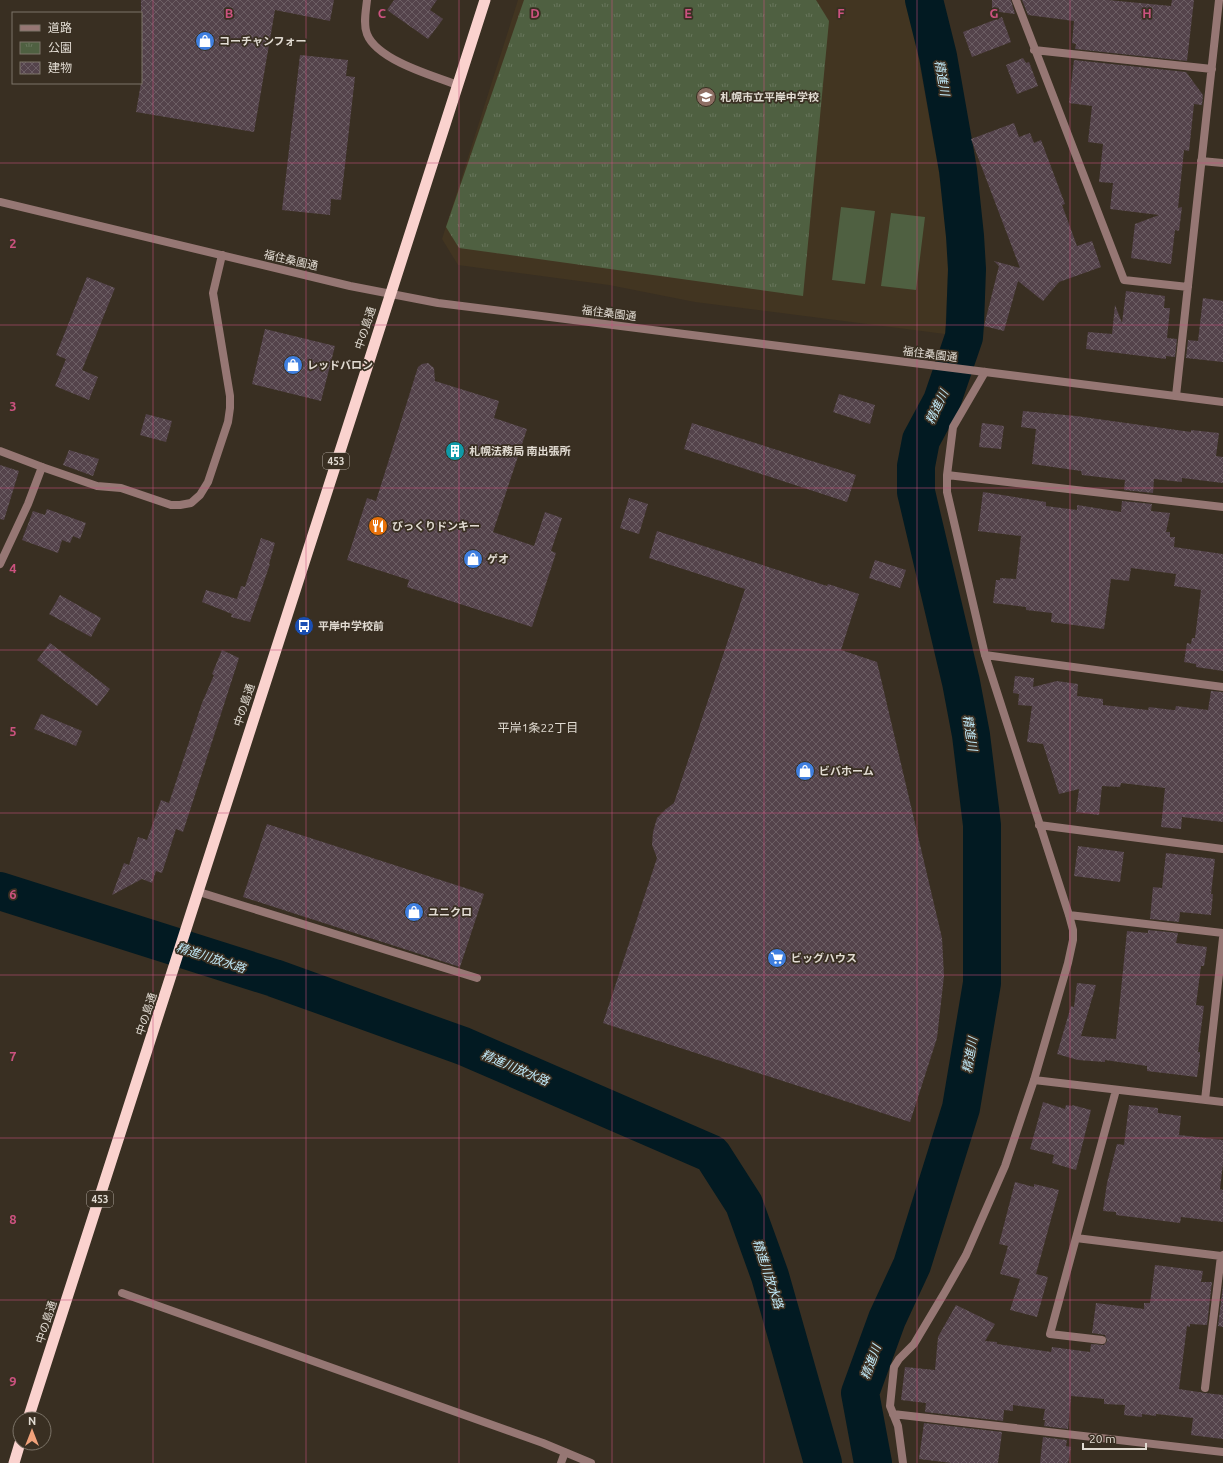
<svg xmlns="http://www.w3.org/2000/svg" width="1223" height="1463" viewBox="0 0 1223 1463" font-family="Ubuntu,'Noto Sans JP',sans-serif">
  <defs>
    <pattern id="park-tufts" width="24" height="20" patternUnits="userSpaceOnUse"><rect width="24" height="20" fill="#4f6041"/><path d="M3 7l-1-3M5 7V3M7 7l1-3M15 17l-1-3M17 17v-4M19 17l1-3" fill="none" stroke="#68765c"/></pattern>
    <pattern id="building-cross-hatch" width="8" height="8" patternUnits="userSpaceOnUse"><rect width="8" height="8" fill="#54434b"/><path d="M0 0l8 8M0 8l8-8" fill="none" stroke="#6c5e64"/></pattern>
  </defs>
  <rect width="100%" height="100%" fill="#392f22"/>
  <path fill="#423521" d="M518,0H908L943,194L950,238L945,334L695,302L609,285L458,265L442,239Z"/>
  <path fill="#4f6041" d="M841,207L875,211L865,284L832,280Z
    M891,213L925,217L916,290L881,286Z"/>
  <path fill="url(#park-tufts)" d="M524,0H816L829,21L803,296L459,248L446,227Z"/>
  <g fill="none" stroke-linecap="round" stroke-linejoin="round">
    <path stroke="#021a22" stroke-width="38" d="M0,891L274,978L463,1046L712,1154L744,1204L770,1276L823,1463
      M873,1463L860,1393L887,1319L912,1265L961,1108L982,983V825L971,735L961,682L916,492V466L921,440L942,401L964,337L965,324L967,269L965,236L958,170L938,56L924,0"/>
  </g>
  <path fill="url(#building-cross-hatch)" d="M141,0H334L330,21L275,10L254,132L136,112L141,83Z
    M394,0H437L430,10L443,19L428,39L387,10Z
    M992,0H1011L1015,14L992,11Z
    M1022,0H1108L1171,6L1172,0H1194L1187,61L1075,49L1076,44L1072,43L1074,21L1028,15Z
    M1002,17L1011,42L972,57L963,32Z
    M300,55L348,60L346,76L355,77L341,200L331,199L330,215L282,210Z
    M1023,58L1026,63L1029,62L1038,86L1017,94L1006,65Z
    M1074,60L1186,72L1203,95L1202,105L1194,104L1189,151L1184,150L1178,208L1182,207L1179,231L1175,230L1171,264L1131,258L1135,224L1159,215L1110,209L1113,183L1099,182L1103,144L1088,142L1092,106L1069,103Z
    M1014,123L1019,137L1030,133L1034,143L1041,140L1065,204L1062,205L1077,246L1092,241L1101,267L1059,282L1043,301L1018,281L1004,331L984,326L999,266L994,261L1020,268L971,139Z
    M87,277L115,288L82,370L98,377L89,400L55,386L66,359L56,355Z
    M1126,291L1165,296L1164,308H1170L1167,338L1177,339L1175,357L1166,356V359L1086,349L1088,332L1112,334L1115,305L1122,323Z
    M1203,298L1223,301V362L1186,358L1188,340L1198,341Z
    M265,329L335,346L321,401L252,384Z
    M428,363L434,368L435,381L499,401L494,418L527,429L493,532L534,546L545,512L562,518L551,551L556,553L532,627L407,587L409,580L347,560L367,498L376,501L418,367L422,364Z
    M839,394L875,405L870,424L833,412Z
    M1023,411L1076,416L1191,432V430L1219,433L1216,456L1223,457V483L1182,478V482L1154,479L1153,493L1124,490L1125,480L1082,475L1081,471L1032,464L1036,429L1021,427Z
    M146,414L172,421L166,442L140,435Z
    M692,423L856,475L847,502L684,449Z
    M982,423L1004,426L1001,449L979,447Z
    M69,450L99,459L93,476L63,465Z
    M0,465L19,471L4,520L0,519Z
    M983,492L1046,502V506L1077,510V505L1121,512L1122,501L1152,504L1151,511L1170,513L1166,532H1170V537H1175L1174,547L1223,554V671L1196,667V664L1184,662L1187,643L1191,644L1192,638H1195L1201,590L1174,586L1176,574L1131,568L1129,581L1111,579L1104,629L1051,622L1052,613L1026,610V607L993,603L996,580H1000V578L1016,579L1021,536L978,531Z
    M629,498L648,504L639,534L620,528Z
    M47,509L86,523L80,539L73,536L70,543L62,540L58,553L22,540L33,511L45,515Z
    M657,531L827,586L828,584L859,594L841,650L877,662L942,938L944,976L937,1038L910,1122L603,1023L657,858L652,845L653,832L657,818L666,809L674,803L745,589L649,558Z
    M261,538L275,543L269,564H270L250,622L231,617L232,614L202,602L206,590L237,599L241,586L245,587Z
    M875,560L906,570L900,588L869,578Z
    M60,595L101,618L91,637L49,614Z
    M50,643L110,689L97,706L37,660Z
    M222,650L239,658L183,832L176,829L162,873L156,871L152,883L142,879L112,895L124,863L129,865L138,837L147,840L161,800L169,803L202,703L214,675L212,674Z
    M1015,676L1034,678L1033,687L1057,681L1078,684L1077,696L1103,699V705L1148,710L1149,707L1173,710H1175L1176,706L1208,710L1211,691L1223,692V822L1182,817L1181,829L1161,827L1165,788L1121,783L1120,787L1102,786L1099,815L1076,812L1079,789L1059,794L1043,744L1027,742L1032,706L1018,705L1019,694L1013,693Z
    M41,714L82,731L76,746L34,729Z
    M267,824L484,894L460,967L243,897Z
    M1078,846L1124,852L1120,882L1074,876Z
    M1166,853L1215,859L1211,894H1213L1211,915L1180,912L1179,922L1150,919L1153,887L1162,888Z
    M1148,930L1178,933L1176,943L1207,947L1204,966H1201L1196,1005L1204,1006L1198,1052H1200V1056L1197,1077L1147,1071V1066L1105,1060V1062L1078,1060L1057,1054L1071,1006L1074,1007L1077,983L1096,985L1081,1036L1116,1039L1127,931L1148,933Z
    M1043,1102L1065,1109L1066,1105L1072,1106V1105L1091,1110L1076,1170L1052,1163L1054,1155L1030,1149Z
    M1129,1105L1158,1108V1113L1181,1116L1179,1135L1223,1140V1164L1220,1189L1223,1190V1222L1181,1217L1180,1223L1116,1215V1212L1103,1211L1107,1183L1117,1144L1124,1145Z
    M1015,1182L1034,1187V1184L1059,1190L1036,1274L1048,1277L1037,1317L1010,1310L1020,1279L1000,1274L1008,1246L999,1244Z
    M1155,1265L1203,1271L1201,1282H1212L1207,1325L1190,1324V1327L1187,1326L1179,1389L1205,1393L1223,1395V1439L1191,1435L1193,1418L1156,1414V1416L1142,1414V1417L1124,1415L1125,1405L1104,1404V1399L1071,1396L1068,1429L1044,1426L1045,1420H1043L1045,1409L1013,1405V1411L1004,1410L1003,1421L925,1412L926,1403L901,1400L905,1367L935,1370L938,1337L956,1305L995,1324L985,1341L997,1342V1344L1051,1352L1052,1347L1090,1352L1091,1344L1104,1345L1107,1341L1105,1335L1092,1333L1096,1303L1144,1309V1303H1150Z
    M1223,1285V1327L1218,1326Z
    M924,1423L1002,1432L998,1463H952L919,1459Z
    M1043,1437L1067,1440L1066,1446L1071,1447L1068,1463H1040Z"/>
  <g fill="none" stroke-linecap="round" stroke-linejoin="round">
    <path stroke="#967774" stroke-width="8" d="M367,0C366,10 363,24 367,34C377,60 433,76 458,85
      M0,564L28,504L42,467
      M199,892L477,978
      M122,1293L543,1443L591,1463
      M561,1463L565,1452"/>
    <path stroke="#967774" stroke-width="8" d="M1016,0L1124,280L1188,287
      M1034,50L1212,69
      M1201,161L1223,163
      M1176,396L1219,0
      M0,451L42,467L97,486L121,488L171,505H180L191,503L200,495L208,482L228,422L230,408V396L213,293L222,255
      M947,475L1223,507
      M985,655L1223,687
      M1039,825L1223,849
      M1069,915L1223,933
      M1034,1080L1223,1102
      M1205,1100L1223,938
      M1076,1238L1221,1256L1223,1255
      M1102,1340L1050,1334L1116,1090
      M1205,1388L1221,1256
      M893,1414L1223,1452
      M903,1463L898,1426L890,1406L894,1367L899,1359L914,1344L945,1292L966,1255L1005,1166L1034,1080L1068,963L1073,940V930L1069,915L985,655L947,492V475L953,427L985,372"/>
    <path stroke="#967774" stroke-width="8" d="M0,202L350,286L438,303L1223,402"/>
    <path stroke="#fad2ce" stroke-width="11" d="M28,1419C182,946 333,473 485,0
      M14,1463L20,1443"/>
  </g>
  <path fill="none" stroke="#cb527f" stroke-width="1" stroke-opacity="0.55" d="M153,0V1463M306,0V1463M459,0V1463M612,0V1463M764,0V1463M917,0V1463M1070,0V1463M0,163H1223M0,325H1223M0,488H1223M0,650H1223M0,813H1223M0,975H1223M0,1138H1223M0,1300H1223"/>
  <defs>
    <symbol id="shop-disc" viewBox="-11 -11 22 22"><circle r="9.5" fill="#3f7fe0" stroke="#392f22"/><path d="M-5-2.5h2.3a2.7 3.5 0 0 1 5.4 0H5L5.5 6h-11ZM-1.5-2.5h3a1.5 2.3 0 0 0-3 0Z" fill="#fff"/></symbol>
    <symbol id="school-disc" viewBox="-11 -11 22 22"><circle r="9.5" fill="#8d6e63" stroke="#392f22"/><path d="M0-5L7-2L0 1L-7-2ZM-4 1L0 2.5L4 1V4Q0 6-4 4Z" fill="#fff"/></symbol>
    <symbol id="building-disc" viewBox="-11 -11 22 22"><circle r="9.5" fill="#0f9aa8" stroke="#392f22"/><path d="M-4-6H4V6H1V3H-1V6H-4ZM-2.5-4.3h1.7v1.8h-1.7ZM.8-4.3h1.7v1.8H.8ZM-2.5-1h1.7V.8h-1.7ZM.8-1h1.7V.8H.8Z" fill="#fff"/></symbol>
    <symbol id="restaurant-disc" viewBox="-11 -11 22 22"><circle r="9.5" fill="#e8710a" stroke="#392f22"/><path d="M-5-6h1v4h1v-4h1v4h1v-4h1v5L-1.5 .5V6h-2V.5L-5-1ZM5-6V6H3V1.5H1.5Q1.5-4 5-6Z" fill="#fff"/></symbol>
    <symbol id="bus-disc" viewBox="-11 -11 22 22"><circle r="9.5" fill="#1a4fb4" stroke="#392f22"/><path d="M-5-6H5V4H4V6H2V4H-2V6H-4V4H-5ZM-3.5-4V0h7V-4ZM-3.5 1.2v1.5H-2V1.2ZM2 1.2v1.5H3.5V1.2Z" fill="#fff"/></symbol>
    <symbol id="supermarket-disc" viewBox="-11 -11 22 22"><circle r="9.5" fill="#3f7fe0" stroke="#392f22"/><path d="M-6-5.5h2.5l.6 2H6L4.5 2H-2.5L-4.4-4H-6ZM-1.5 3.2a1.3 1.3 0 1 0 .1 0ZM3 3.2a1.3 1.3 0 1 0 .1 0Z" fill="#fff"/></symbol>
  </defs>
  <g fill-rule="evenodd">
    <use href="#shop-disc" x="194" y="30" width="22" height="22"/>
    <use href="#school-disc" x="695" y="86" width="22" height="22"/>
    <use href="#shop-disc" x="282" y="354" width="22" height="22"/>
    <use href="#building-disc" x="444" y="440" width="22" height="22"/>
    <use href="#restaurant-disc" x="367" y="515" width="22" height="22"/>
    <use href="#shop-disc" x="462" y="548" width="22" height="22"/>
    <use href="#bus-disc" x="293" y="615" width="22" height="22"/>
    <use href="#shop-disc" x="794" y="760" width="22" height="22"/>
    <use href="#shop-disc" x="403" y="901" width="22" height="22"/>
    <use href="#supermarket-disc" x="766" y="947" width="22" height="22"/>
  </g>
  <g text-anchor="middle" stroke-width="3.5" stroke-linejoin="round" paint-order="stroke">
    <g fill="#392f22" stroke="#afa79d" stroke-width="1">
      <rect x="323" y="453" width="26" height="16" rx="3"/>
      <rect x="87" y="1191" width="26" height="16" rx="3"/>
    </g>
    <g font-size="10" font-weight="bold" fill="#e1dbd2">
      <text x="336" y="465">453</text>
      <text x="100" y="1203">453</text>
    </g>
    <g font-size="11" font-weight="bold" fill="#e1dbd2" stroke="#392f22" text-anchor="start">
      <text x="219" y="45">コーチャンフォー</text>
      <text x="720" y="101">札幌市立平岸中学校</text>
      <text x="307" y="369">レッドバロン</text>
      <text x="469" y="455">札幌法務局 南出張所</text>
      <text x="392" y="530">びっくりドンキー</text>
      <text x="487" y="563">ゲオ</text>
      <text x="318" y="630">平岸中学校前</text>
      <text x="819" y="775">ビバホーム</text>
      <text x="428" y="916">ユニクロ</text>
      <text x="791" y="962">ビッグハウス</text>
    </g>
    <g font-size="11" fill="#e1dbd2" stroke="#392f22">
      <text transform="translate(291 260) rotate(13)" y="4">福住桑園通</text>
      <text transform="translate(609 313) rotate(7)" y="4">福住桑園通</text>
      <text transform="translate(365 328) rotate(-72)" y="4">中の島通</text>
      <text transform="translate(930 354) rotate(7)" y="4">福住桑園通</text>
      <text transform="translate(244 705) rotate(-72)" y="4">中の島通</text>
      <text transform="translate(146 1014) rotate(-72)" y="4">中の島通</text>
      <text transform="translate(46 1322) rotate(-72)" y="4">中の島通</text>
    </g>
    <g font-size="12" font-style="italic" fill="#c1eaf9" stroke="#392f22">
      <text transform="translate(942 78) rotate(80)" y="4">精進川</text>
      <text transform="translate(937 407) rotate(-65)" y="4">精進川</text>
      <text transform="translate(970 733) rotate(81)" y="4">精進川</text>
      <text transform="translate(211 958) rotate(18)" y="4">精進川放水路</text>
      <text transform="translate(970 1055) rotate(-80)" y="4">精進川</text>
      <text transform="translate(515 1068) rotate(23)" y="4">精進川放水路</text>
      <text transform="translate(768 1274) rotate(72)" y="4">精進川放水路</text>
      <text transform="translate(871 1362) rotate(-70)" y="4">精進川</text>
    </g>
    <g font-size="12" fill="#e1dbd2" stroke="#392f22">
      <text x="538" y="732">平岸1条22丁目</text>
    </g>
  </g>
  <g font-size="13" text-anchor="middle" font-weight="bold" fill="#cb527f" stroke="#392f22" stroke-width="3.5" stroke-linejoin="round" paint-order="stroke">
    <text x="229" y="18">B</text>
    <text x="382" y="18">C</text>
    <text x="535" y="18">D</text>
    <text x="688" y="18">E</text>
    <text x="841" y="18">F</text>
    <text x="994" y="18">G</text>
    <text x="1147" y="18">H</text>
    <text x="13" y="248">2</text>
    <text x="13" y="411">3</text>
    <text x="13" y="573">4</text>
    <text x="13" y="736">5</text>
    <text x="13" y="899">6</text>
    <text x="13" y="1061">7</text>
    <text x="13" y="1224">8</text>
    <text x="13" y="1386">9</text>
  </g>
  <rect x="12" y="12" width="130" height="72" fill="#392f22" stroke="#7c7468"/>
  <rect x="20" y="25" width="20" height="6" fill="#967774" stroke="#7c7468"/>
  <text x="48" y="32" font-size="12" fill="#e1dbd2">道路</text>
  <rect x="20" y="42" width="20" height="12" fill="url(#park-tufts)" stroke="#7c7468"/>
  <text x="48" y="52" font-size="12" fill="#e1dbd2">公園</text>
  <rect x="20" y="62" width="20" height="12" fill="url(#building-cross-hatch)" stroke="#7c7468"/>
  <text x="48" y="72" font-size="12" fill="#e1dbd2">建物</text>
  <g transform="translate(32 1431)"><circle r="19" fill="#392f22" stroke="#7c7468"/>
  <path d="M0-3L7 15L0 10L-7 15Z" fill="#f1a27b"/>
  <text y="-6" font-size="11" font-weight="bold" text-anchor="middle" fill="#e1dbd2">N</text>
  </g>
  <path d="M1083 1443v6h63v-6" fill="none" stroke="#e1dbd2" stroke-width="2"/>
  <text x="1089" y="1443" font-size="12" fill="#e1dbd2" stroke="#392f22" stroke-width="3" paint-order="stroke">20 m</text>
</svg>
